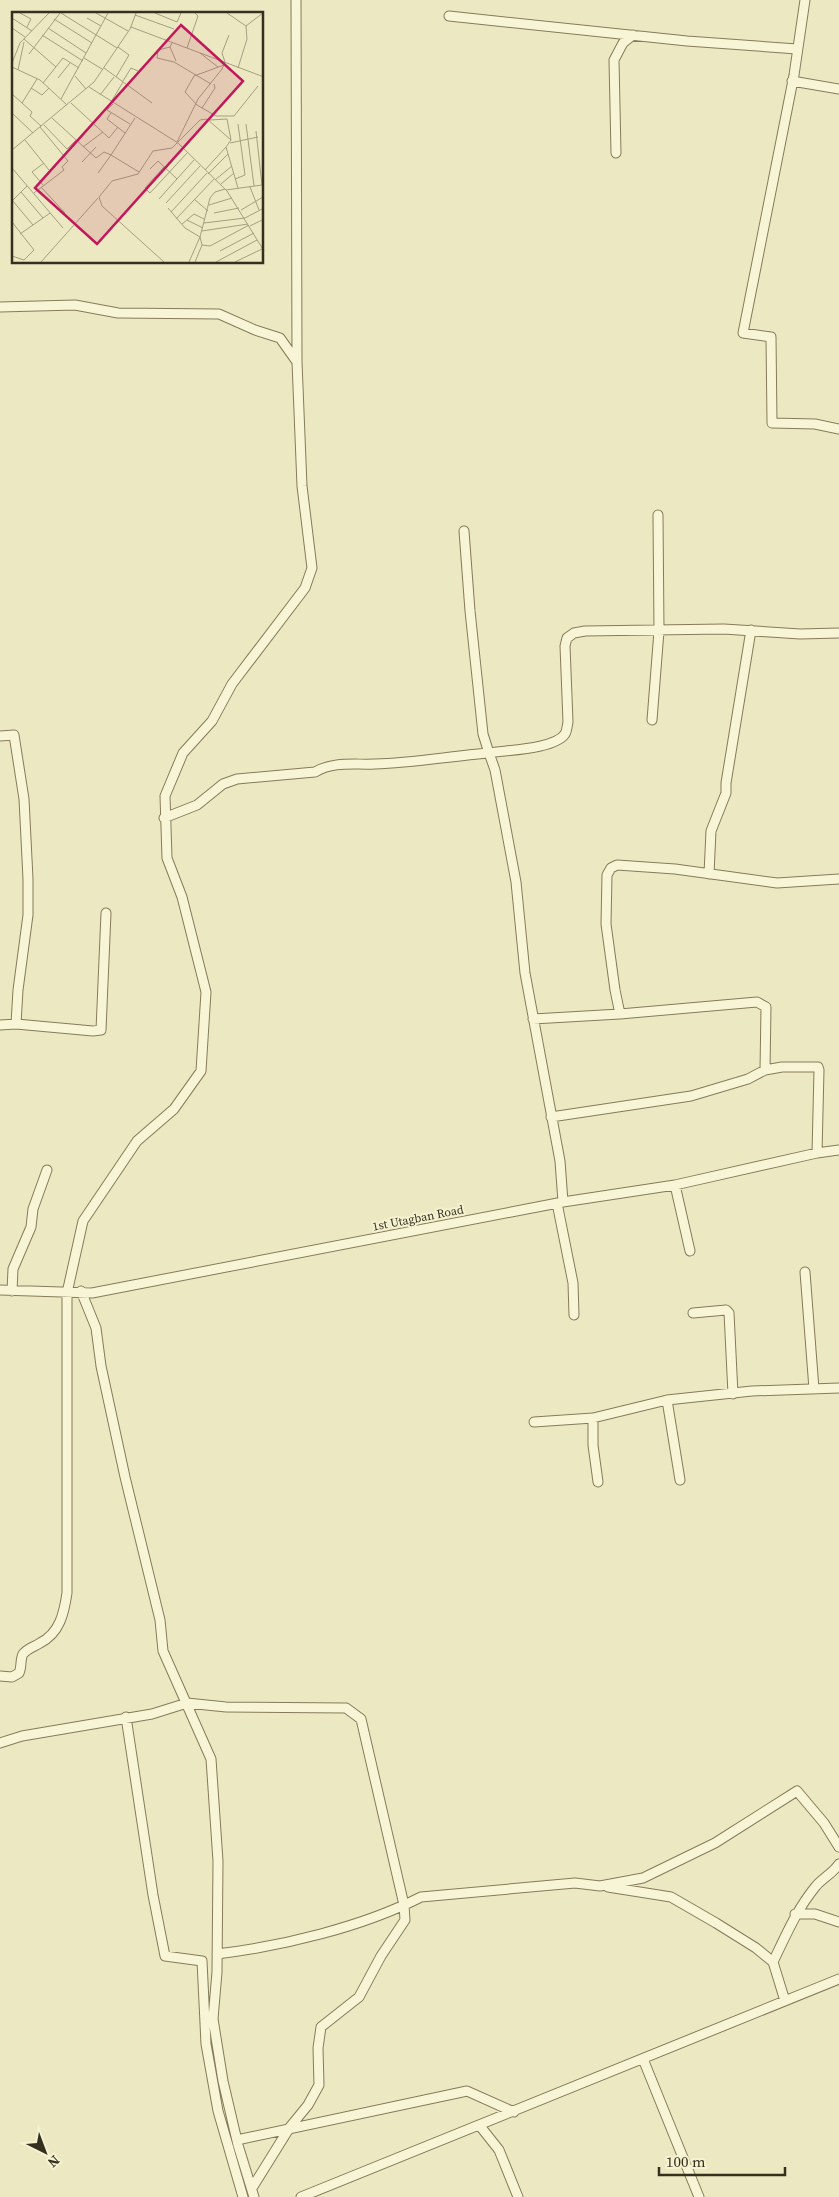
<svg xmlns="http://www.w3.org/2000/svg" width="839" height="2197" viewBox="0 0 839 2197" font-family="'Source Serif 4',serif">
  <rect width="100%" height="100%" fill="#ece9c2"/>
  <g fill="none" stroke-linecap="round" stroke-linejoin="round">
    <defs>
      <path id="minor" d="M296,0L297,362
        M805,0L794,75L743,333L771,337L772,423L815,424L839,429
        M449,16L687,41L797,49
        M792,81L839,89
        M616,153L614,60L623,43L633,35
        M0,307L75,305L118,313L219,314L255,330L280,338L297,362L302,486L312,568L305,588L232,684L212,721L183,753L165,796L167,858L182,897L206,992L201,1071L174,1109L137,1141L83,1221L67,1293V1593C64,1613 60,1633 40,1643C34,1647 28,1648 23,1654C20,1659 22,1667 19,1673L12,1677L0,1676
        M464,531L470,611L483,734L489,753C507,750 555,749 565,734C567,731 567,726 568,722L565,646L567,638L574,633L585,631L724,629L800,634L839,633
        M652,720L659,631L658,515
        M0,736L14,735L24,799L28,879V915L18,990L16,1024
        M164,818L197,805L223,784L237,779L315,772C334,761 354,765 375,764C413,763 451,756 489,753L495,770L516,882L525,973L560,1161L563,1202
        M709,874L711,831L726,793V783L751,630
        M620,1014L615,990L606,924L607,875L611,868L617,865L675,869L777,883L839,879
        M533,1019L620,1014L757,1002L766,1007L765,1070
        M0,1025L16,1024L93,1031L101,1030L106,913
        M551,1117L691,1096L748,1079L765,1070L782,1067H818L819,1070L817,1153
        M675,1185L690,1251
        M557,1203L573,1283L574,1315
        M805,1272L814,1389
        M0,1290L92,1293L563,1202L675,1185L817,1153L839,1150
        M12,1291L13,1269L31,1227L33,1209L47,1170
        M81,1291L96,1328L101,1366L125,1477L160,1620L163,1651L211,1759L218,1861L217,1972L213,2019L223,2081L238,2145L254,2197
        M693,1313L726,1310L729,1313L733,1394
        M667,1400L680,1480
        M593,1418V1445L598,1482
        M534,1422L593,1418L667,1400L752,1391L839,1388
        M126,1717L153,1895L165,1956L202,1961L206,2044L218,2111L243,2197
        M0,1743L22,1736L152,1714L187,1703L226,1707L346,1708L361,1719L404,1905L405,1920L381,1956L359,1997L321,2027L318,2048L319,2085L308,2105L290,2127L252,2188
        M608,1887L671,1897L716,1923L756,1948L773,1962
        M795,1914H815L839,1922
        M217,1954C283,1946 362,1927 421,1897L575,1883L600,1886L643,1878L715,1843L797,1791L824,1823L839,1847
        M785,2001L773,1962C786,1935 797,1909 816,1886C823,1878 833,1873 839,1864
        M643,2059L699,2197
        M480,2126L499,2150L518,2197
        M237,2140L467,2091L514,2112
        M301,2197L839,1979"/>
    </defs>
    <use href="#minor" stroke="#857b5a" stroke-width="11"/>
    <use href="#minor" stroke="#f7f5d5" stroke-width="9"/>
  </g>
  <g text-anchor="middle" stroke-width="4" stroke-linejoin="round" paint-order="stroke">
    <g font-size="12" fill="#352f1e" stroke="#f4f2d1">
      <text transform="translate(418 1218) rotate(-11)" y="4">1st Utagban Road</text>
    </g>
  </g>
  <g transform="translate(12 12)">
    <rect width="251" height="251" fill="#ece9c2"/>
    <path fill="none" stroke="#a39f80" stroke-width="1" d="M8,1L19,7L15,15M49,1L105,36M84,1L116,19M143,1L165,10L169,1M215,1L234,14M123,3L162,17M0,6L20,19M75,6L89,14M42,7L80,31M119,15L252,65M0,16L13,25M36,16L74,41M30,23L71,49M12,27L44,55M160,31L158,35L146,38L145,46L162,50L199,72M158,35L164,49M175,36L186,4L183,1M188,41L206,55M17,42L48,1M72,46L90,57M0,51L8,31L37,1M212,53L182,64L173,80L185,93L204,104H222L246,74M0,55L28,68L55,93M92,56L140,91M226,56L235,27L234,14L251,1M6,58L12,30M63,64L74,77M104,65L117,43L106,35M46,66L58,51M111,69L119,56L126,59M31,71L51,46L67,56M77,75L166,131L215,179L252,239M19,76L30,83L37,76M0,82L20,100L18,104L29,114M88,83L102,65M49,87L96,1M99,90L111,70M10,91L25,67M59,91L97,126L106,115M101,92L95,98L118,112M190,96L203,76L202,72M0,101L21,121M99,101L95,107L113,121M40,106L84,146L92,140L99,143L86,161M123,106L99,143L127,160M198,108L215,107L219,128M234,112L242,174M32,113L55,137L64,128M244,119L250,173M13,128L37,158M165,130L186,87L210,57L213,50L210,41L217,23M218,131L246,125M71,135L91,120M0,138L82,70L118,17L124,1M70,150L84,135M152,155L133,176L138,181L175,141M0,156L51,216M138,157L146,149L165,167M193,158L214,135M196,162L216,142M223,167L233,163L226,112M203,168L220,154M209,172L222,161M31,173L20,160L32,151M29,175L53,201M238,175L247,198M214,178L250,173M9,180L31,206L38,201M22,181L52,158L50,155L56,149L28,115M147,187L182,148M182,187L196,199M0,188L21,213M0,189L15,174M154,191L188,154M197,193L220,186M156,196L173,216L188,225L190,233L183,250M229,198L251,185M159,200L195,161M202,201L227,196M164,207L202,167M175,208L191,216M0,210L22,238L12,248L0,244M192,211L233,206L252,196M170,212L182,202L192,207M238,214L252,207M190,219L236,212M8,222L31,206M190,233L198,234L237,213M208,239L242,221M29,250L86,186M152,250L90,194L87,185L100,169L126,162L141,139L160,136L188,108L195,107L219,128L214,135L226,176M177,250L188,225L198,186L203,180L213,177M204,250L245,228M223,250L250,237"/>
    <path fill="#c2185b" fill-opacity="0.15" stroke="#c2185b" stroke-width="2.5" d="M169,13L231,69L85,232L23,176Z"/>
    <rect width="251" height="251" fill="none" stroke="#352f1e" stroke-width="2.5"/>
  </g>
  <g transform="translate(45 2152) rotate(138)" stroke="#f4f2d1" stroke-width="4" paint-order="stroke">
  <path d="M0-4L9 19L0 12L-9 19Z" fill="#352f1e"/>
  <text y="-8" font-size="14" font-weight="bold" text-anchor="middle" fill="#352f1e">N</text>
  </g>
  <path d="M659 2167v8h126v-8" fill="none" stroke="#352f1e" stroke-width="2.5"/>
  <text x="666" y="2167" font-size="15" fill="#352f1e" stroke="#f4f2d1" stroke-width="4" paint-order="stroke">100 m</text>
</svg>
